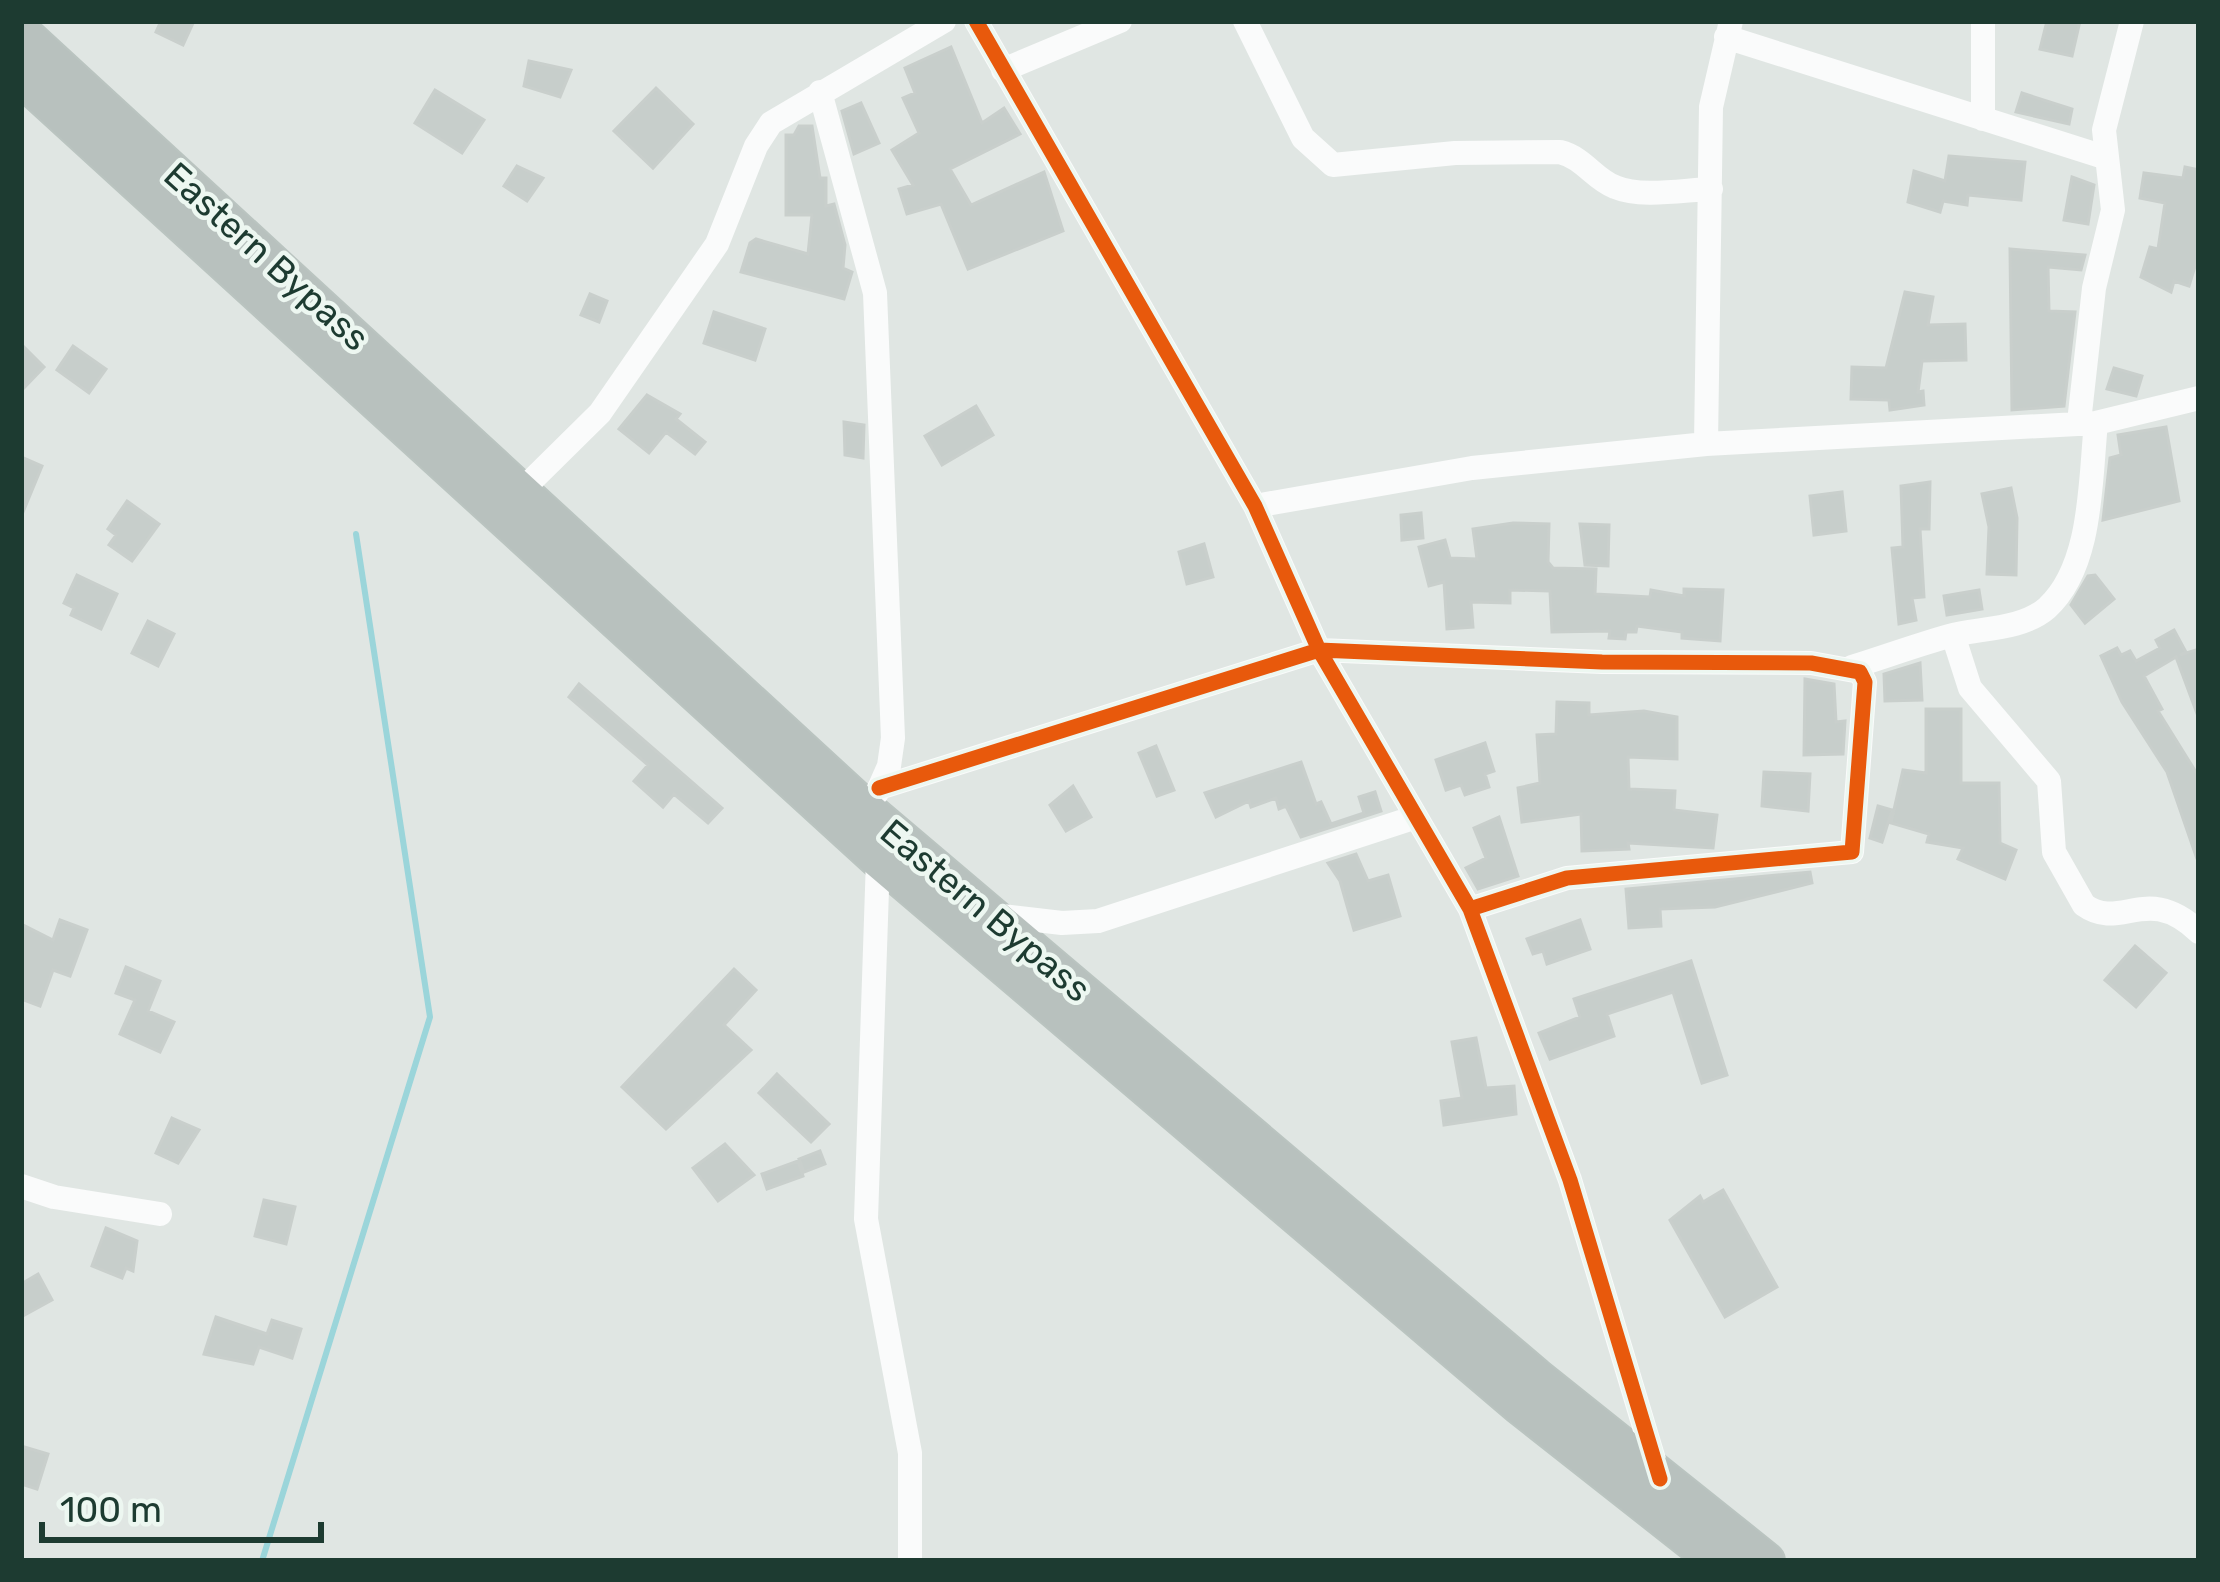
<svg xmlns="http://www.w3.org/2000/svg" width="2220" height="1582" viewBox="0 0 2220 1582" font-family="Rubik,sans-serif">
  <rect width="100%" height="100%" fill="#e0e6e3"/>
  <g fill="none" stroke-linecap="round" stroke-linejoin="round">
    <path stroke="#9bd5da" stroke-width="6" d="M262,1561L430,1017L356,534"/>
  </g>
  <path fill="#c7cecb" stroke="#c9cfcc" stroke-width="3" d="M161,21H194L183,45L156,32Z
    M2047,21H2080L2072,56L2040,49Z
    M951,47L982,123L1004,108L1020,134L950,169L971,205L1044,172L1063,231L968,269L941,204L907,214L899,189L913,185L892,150L919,133L903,98L915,93L905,68Z
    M529,61L571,70L560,97L524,86Z
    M656,88L693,124L653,168L614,131Z
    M435,90L484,120L462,153L415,123Z
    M2022,93L2072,109L2069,124L2016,112Z
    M861,103L879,143L854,154L842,111Z
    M799,126H812L820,178H826V206L834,204L845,245L843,268L852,272L844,299L741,272L750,243L756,239L808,254L812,215H786V135H794Z
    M1949,156L2025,162L2021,200L1968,195L1967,205L1943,201L1940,212L1908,202L1914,171L1945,181Z
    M517,166L543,178L527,201L504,186Z
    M2185,167L2199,170L2197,260L2189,286L2174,281L2171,292L2141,277L2150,247L2158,249L2165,203L2140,198L2144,173L2183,178Z
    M2072,177L2094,185L2088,224L2064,220Z
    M2010,249L2085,255L2081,270L2048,267L2049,311L2075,312L2064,406L2012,410Z
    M1905,292L1933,297L1928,325L1965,324L1966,360L1922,361L1918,392L1923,391L1924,405L1890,410L1889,400L1851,399L1852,367L1886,368Z
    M590,294L607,301L599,322L581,315Z
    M714,312L765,329L755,360L704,343Z
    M21,344L44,367L21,391Z
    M73,346L106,369L89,393L57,370Z
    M2114,368L2142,376L2136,396L2107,389Z
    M647,395L680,414L676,419L705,442L695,454L666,432L649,453L619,429Z
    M976,406L993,435L942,465L925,436Z
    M844,422L864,425L863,458L845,455Z
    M2166,427L2179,501L2103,520L2110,458L2121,455L2118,435Z
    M21,457L42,466L21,517Z
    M1930,482L1929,529H1920L1924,597L1912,598L1916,620L1899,624L1892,548L1903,547L1901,486Z
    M2011,488L2017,518L2016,575L1987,574L1989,527L1982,494Z
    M1842,492L1846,531L1814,535L1810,496Z
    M127,501L159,524L132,561L109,545L116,535L108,529Z
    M1421,513L1423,538L1402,540L1401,515Z
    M1513,523L1549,524L1548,562L1553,568L1596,569L1595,594L1650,597L1651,590L1684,596V589L1723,590L1720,641L1682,638V632L1637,626L1636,632H1626L1625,639L1609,638L1610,631L1552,632L1550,591L1510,590V603L1471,602L1473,627L1447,629L1444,582L1429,586L1419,547L1445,540L1450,558L1477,559L1473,529Z
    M1580,524L1609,525L1608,566L1585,565Z
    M1204,544L1213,577L1187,584L1179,552Z
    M77,575L117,594L101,629L71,615L74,608L64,603Z
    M2095,575L2114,599L2085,623L2071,605L2088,576Z
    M1979,590L1982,609L1947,615L1944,596Z
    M148,621L174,634L158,666L132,653Z
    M2174,630L2186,652L2180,655L2199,649V719L2176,657L2144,676L2162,709L2158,711L2199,777L2197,859L2167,772L2122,702L2101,656L2117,648L2121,655L2130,651L2136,661L2160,648L2156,640Z
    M1920,663L1922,700L1885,701L1884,674Z
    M1805,679L1834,684L1836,722L1845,721L1843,754L1804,755Z
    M579,684L722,808L708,823L674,794L663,807L634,781L648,765L569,697Z
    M1557,702L1589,703V715L1644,711L1677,717V759L1628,757L1629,789L1675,791L1674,810L1717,815L1713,848L1628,843L1629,849L1582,851L1581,814L1522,822L1518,788L1540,783L1537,735L1556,734Z
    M1926,709H1961V783H1999L2000,843L2016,850L2005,879L1958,859L1963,848L1927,842L1929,834L1891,823L1903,770L1926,773Z
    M1485,743L1494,771L1485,774L1489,787L1465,795L1461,785L1446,790L1436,760Z
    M1156,746L1174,790L1157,796L1139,753Z
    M1301,762L1316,804L1321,802L1331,824L1364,813L1359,797L1375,792L1381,811L1301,837L1286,806L1279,809L1276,798L1251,807L1249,801L1216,817L1205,793Z
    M1764,772L1810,774L1808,811L1762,806Z
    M1073,786L1091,817L1066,831L1050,805Z
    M1878,806L1892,810L1882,842L1870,838Z
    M1499,817L1518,876L1478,889L1466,868L1486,858L1474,828Z
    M1356,854L1368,881L1388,875L1400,916L1354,930L1340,881L1328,863Z
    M1810,872L1812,883L1715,907L1660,909L1661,926L1629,928L1626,889Z
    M60,920L87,930L70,976L53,970L40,1006L21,999V924L53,940Z
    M1580,920L1590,949L1547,964L1543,951L1533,954L1527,939Z
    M2135,946L2166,973L2136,1007L2105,980Z
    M1691,961L1727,1075L1702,1083L1673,992L1607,1014L1614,1036L1550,1059L1539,1033L1580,1017L1574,999Z
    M126,967L160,981L148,1011L174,1022L160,1052L120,1034L135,1000L116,993Z
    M734,969L756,990L724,1025L751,1050L666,1129L622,1087Z
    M1476,1038L1486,1088L1514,1086L1516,1114L1444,1125L1441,1101L1462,1098L1452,1042Z
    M777,1074L829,1124L811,1142L759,1093Z
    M172,1118L199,1130L178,1163L156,1153Z
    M725,1144L754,1175L718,1201L693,1168Z
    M820,1151L825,1164L804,1172L799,1159Z
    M798,1161L803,1176L767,1189L762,1174Z
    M1723,1190L1777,1287L1725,1317L1670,1220L1700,1196L1703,1202Z
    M264,1200L295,1207L286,1244L255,1236Z
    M106,1228L137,1241L133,1271L126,1268L122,1278L92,1266Z
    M38,1274L52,1300L21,1317V1284Z
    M216,1317L267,1334L272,1320L301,1329L292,1358L259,1347L253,1364L204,1354Z
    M21,1446L48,1454L37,1489L21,1484Z"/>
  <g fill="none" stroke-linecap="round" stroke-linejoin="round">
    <defs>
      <path id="highway" d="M21,32L868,811L1536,1377L1766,1561
        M21,77L878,859L1519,1405L1717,1561"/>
    </defs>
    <use href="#highway" stroke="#bac4c0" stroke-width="40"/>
    <path stroke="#fafbfb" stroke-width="24" d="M976,21L1255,506L1319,650L1470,909L1570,1180L1658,1473
      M1245,21L1303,138L1333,165L1455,153L1560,152C1584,158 1594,179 1615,187C1641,198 1683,190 1711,189
      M1726,37L2104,157
      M1003,70L1120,21
      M820,92L875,293L893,738L889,766L877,793
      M1983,119V21
      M2079,422L2094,288L2113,210L2104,130L2132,21
      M1706,444L1711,107L1731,21
      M522,490L600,413L717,244L756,146L771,123L944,21
      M1255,506L1472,468L1706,444L2096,423L2199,398
      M1953,635L1970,688L2049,781L2054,852L2084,905C2122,932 2146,882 2199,932
      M1852,667C1884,657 1917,645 1949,636C1979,628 2022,630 2047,608C2093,566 2090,479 2096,423
      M879,788L1319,650L1602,662L1811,663L1860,672L1865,682L1852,852L1567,878L1470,909
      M878,859L866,1219L910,1453V1561
      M994,915L1062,923L1098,921L1416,817
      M21,1186L54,1197L160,1214"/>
    <use href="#highway" stroke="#b8c1be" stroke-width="36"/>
    <defs>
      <path id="cycleway" d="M976,21L1255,506L1319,650L1470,909L1570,1180L1660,1479
        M879,788L1319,650L1602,662L1811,663L1860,672L1865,682L1852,852L1567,878L1470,909"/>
    </defs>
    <use href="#cycleway" stroke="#edf7f1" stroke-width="22"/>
    <use href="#cycleway" stroke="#e8590c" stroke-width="15"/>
  </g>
  <g text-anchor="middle" stroke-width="9" stroke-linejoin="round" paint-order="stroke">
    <g font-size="36" fill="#1d3b31" stroke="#edf7f1">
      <text transform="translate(267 256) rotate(42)" y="13">Eastern Bypass</text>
      <text transform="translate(986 910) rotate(40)" y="13">Eastern Bypass</text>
    </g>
  </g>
  <rect width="2220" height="1582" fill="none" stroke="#1d3b31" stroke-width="48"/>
  <path d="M42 1522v18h279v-18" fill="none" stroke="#1d3b31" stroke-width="6"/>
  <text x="60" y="1522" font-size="36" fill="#1d3b31" stroke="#edf7f1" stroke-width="9" paint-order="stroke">100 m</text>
</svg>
